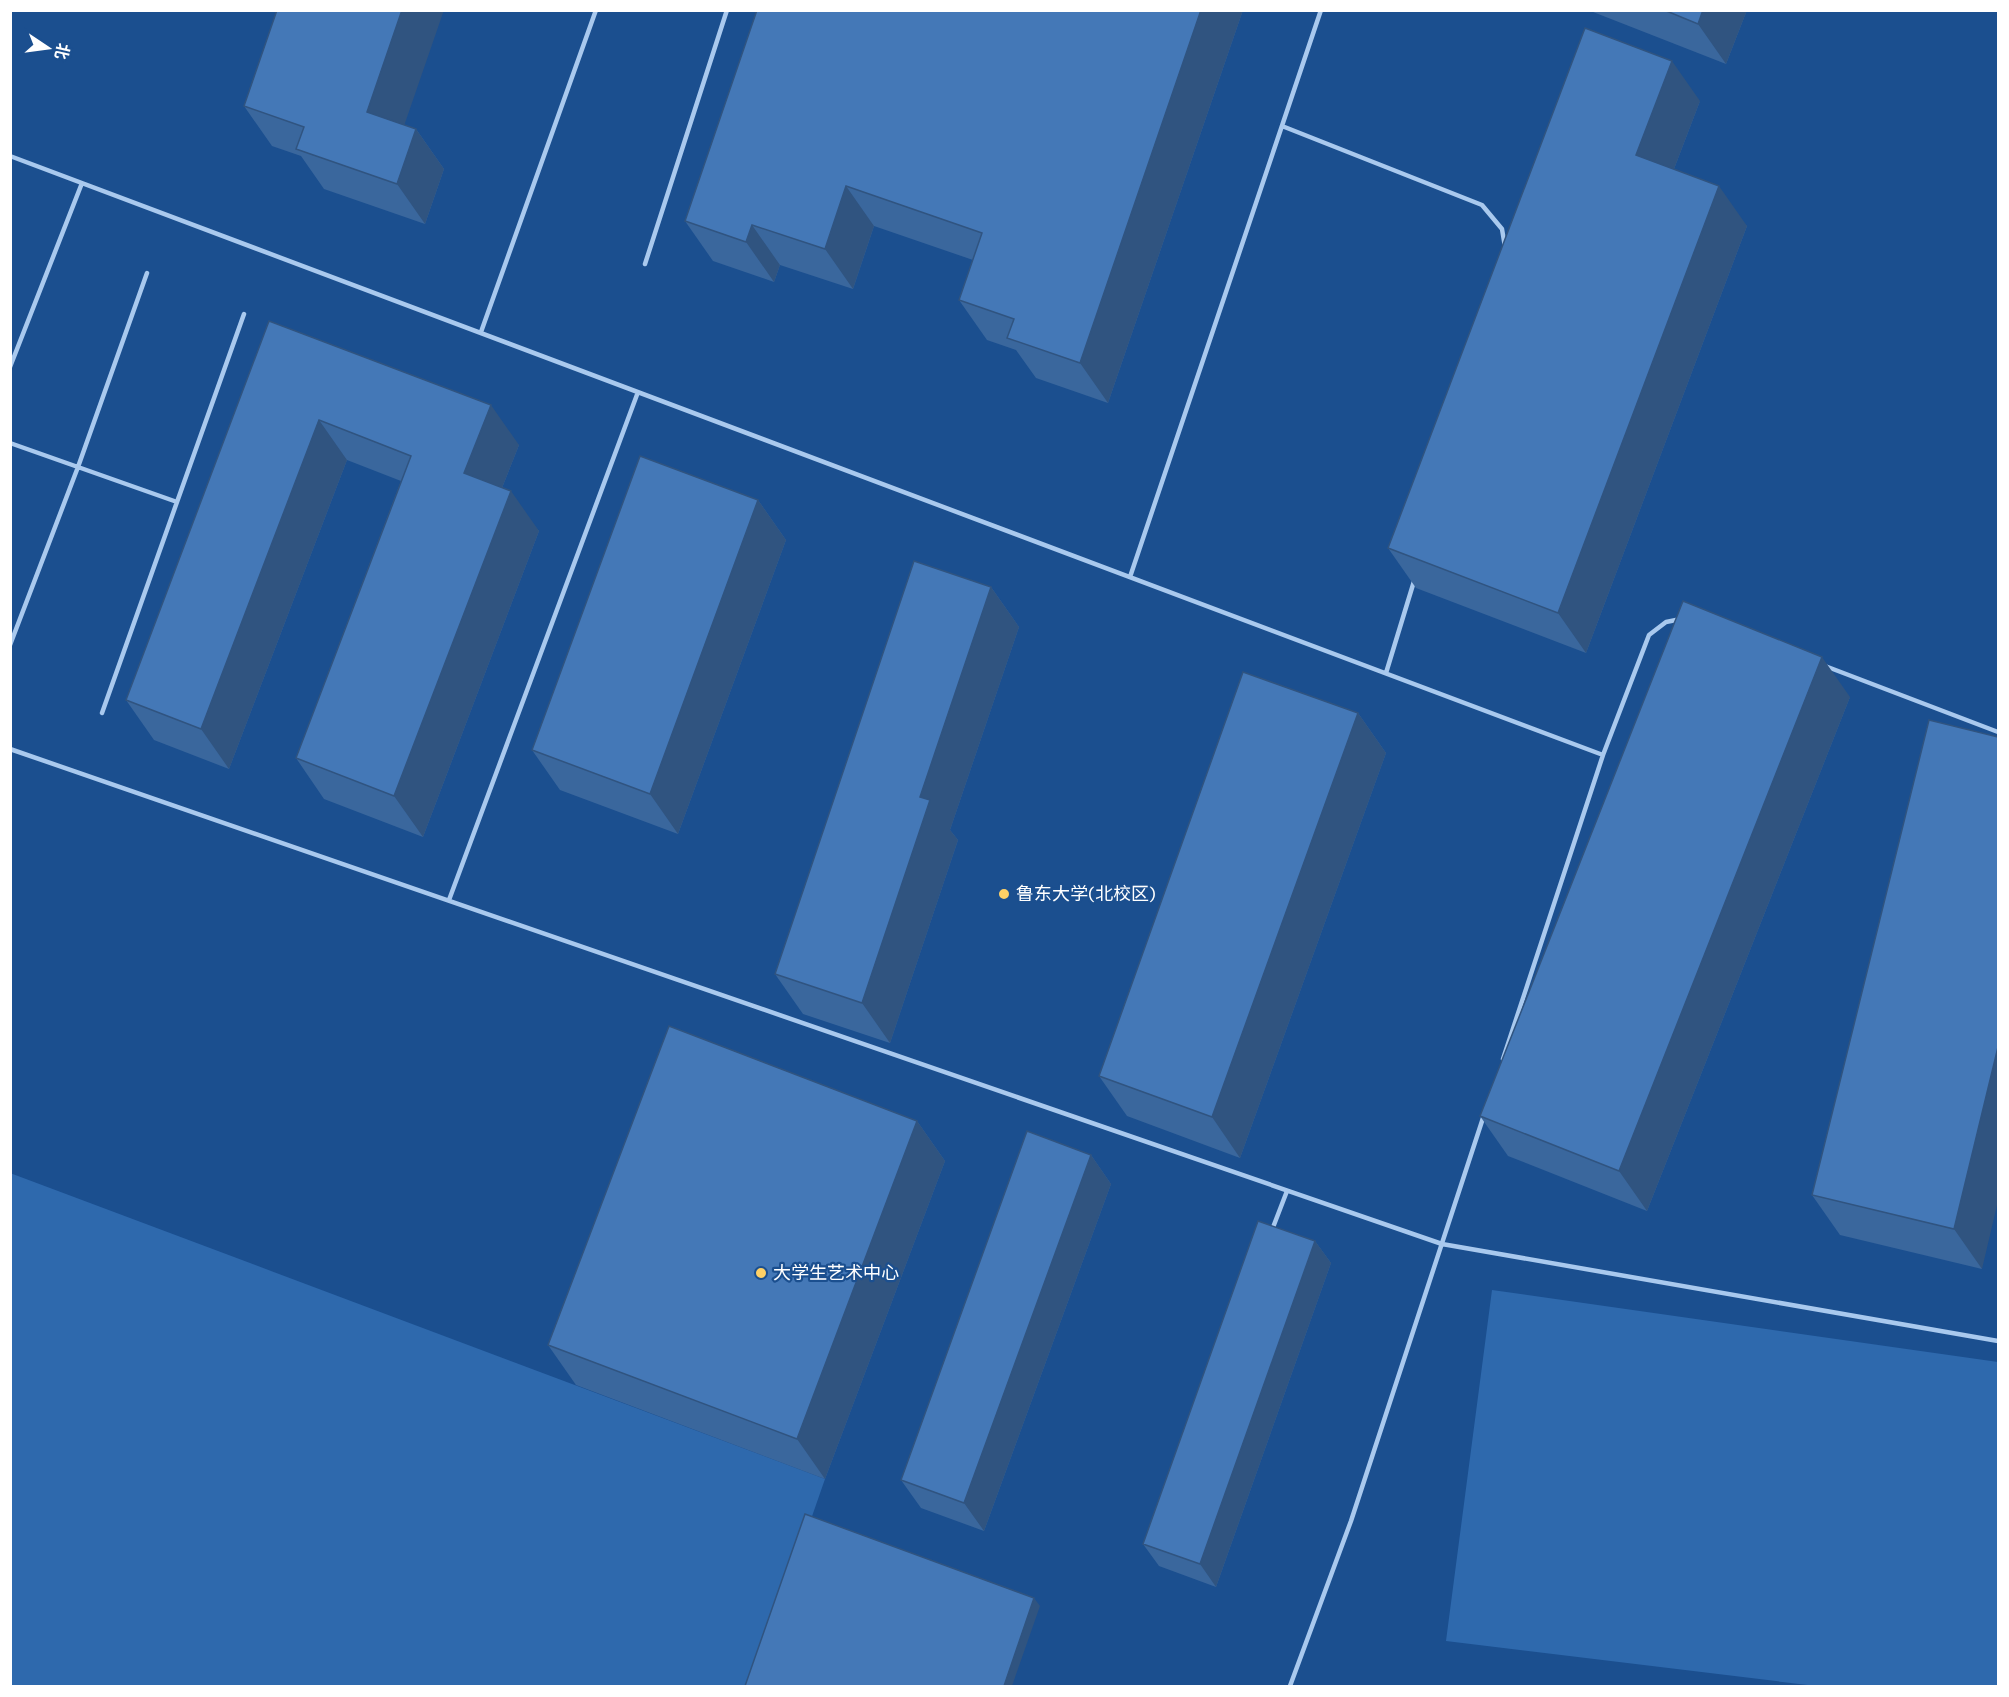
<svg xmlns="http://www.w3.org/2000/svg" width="2009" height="1697" viewBox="0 0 2009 1697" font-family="Commissioner,'Noto Sans SC',sans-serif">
  <rect width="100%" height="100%" fill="#1b4f8f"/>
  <path fill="#2e69ad" d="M10,1173L825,1479L753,1686H11Z
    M1492,1290L1998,1362V1686H1816L1446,1641Z"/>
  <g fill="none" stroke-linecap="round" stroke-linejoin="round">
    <path stroke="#a9c9ee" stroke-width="4.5" d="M1282,126L1482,205L1502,229L1505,247
      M10,156L1603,755L1503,1059
      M645,264L727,10
      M481,332L596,10
      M10,367L82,183
      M10,443L177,502L102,713
      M177,502L244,314
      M1130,577L1321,10
      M10,645L78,467L147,273
      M1825,666L1998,732
      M1386,673L1415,578
      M10,749L1442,1244L1998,1341
      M1603,755L1649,635L1666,622L1681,619
      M449,900L638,392
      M1272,1230L1287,1191
      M1290,1686L1351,1521L1484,1115"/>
  </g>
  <path fill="#3a679d" d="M1243,10L1108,403L1036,378L1016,350L987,340L959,300L973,260L874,226L853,289L780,265L774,282L713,261L685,221Z
    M1588,10H1747L1726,64Z
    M1700,101L1674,169L1747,226L1586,653L1416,588L1388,548Z
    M244,106L404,125L416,129L444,169L425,224L324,189L301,156L272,146Z
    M269,321L519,445L502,488L539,531L423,837L324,799L296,758L401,481L347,460L229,769L154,740L126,700Z
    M758,500L786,540L678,834L560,790L532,750Z
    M991,587L1019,627L950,830L958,840L890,1043L803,1014L775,974Z
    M1850,697L1647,1211L1508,1156L1480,1116Z
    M1358,713L1386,753L1240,1158L1127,1116L1099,1076Z
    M1929,720L1982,1269L1840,1235L1812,1195Z
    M917,1121L945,1161L825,1479L576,1385L548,1345Z
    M1091,1155L1111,1184L984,1531L921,1508L901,1480Z
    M1315,1241L1331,1263L1216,1587L1159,1566L1143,1544Z"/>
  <path fill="#305480" d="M402,10H444L395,152L367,112Z
    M1201,10H1243L1108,403L1080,363Z
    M1703,10H1747L1726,64L1698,24Z
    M1672,61L1700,101L1664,195L1636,155Z
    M416,129L444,169L425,224L397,184Z
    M846,186L874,226L853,289L825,249Z
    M1719,186L1747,226L1586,653L1558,613Z
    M752,225L780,265L774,282L746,242Z
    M491,405L519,445L492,513L464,473Z
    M319,420L347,460L229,769L201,729Z
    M511,491L539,531L423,837L394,796Z
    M758,500L786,540L678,834L650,794Z
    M991,587L1019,627L950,830L958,840L890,1043L862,1003L920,797Z
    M1822,657L1850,697L1647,1211L1619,1171Z
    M1358,713L1386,753L1240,1158L1212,1117Z
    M1998,1047V1201L1982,1269L1954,1229Z
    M917,1121L945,1161L825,1479L797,1439Z
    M1091,1155L1111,1184L984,1531L964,1503Z
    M1315,1241L1331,1263L1216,1587L1200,1564Z
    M1034,1598L1040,1606L1012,1686H1004Z"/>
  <path fill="#4478b7" stroke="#305480" stroke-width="1.5" d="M277,10H402L367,112L416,129L397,184L296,149L304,127L244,106Z
    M757,10H1201L1080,363L1007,338L1014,319L959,300L982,233L846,186L825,249L752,225L746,242L685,221Z
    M1664,10H1703L1698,24Z
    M1585,28L1672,61L1636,155L1719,186L1558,613L1388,548Z
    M269,321L491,405L464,473L511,491L394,796L296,758L411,456L319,420L201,729L126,700Z
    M640,456L758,500L650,794L532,750Z
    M914,561L991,587L920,797L930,800L862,1003L775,974Z
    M1683,601L1822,657L1619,1171L1480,1116Z
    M1243,672L1358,713L1212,1117L1099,1076Z
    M1929,720L1998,737V1047L1954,1229L1812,1195Z
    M669,1026L917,1121L797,1439L548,1345Z
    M1027,1131L1091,1155L964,1503L901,1480Z
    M1258,1221L1315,1241L1200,1564L1143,1544Z
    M805,1514L1034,1598L1004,1686H745Z"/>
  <g fill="#ffd166" stroke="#1b4f8f" stroke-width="2">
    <circle cx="1004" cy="894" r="6"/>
    <circle cx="761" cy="1273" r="6"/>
  </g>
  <g text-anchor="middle" stroke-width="4.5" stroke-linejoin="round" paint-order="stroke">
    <g font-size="18" fill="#fff" stroke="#1b4f8f" text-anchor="start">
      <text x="1016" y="900">鲁东大学(北校区)</text>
      <text x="773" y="1279">大学生艺术中心</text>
    </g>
  </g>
  <rect width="2009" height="1697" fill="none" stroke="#ffffff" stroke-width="24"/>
  <g transform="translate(48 48) rotate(103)" stroke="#1b4f8f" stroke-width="4.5" paint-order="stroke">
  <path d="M0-4.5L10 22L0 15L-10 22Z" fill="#ffffff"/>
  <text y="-9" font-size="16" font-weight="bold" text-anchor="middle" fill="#ffffff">北</text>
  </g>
</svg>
